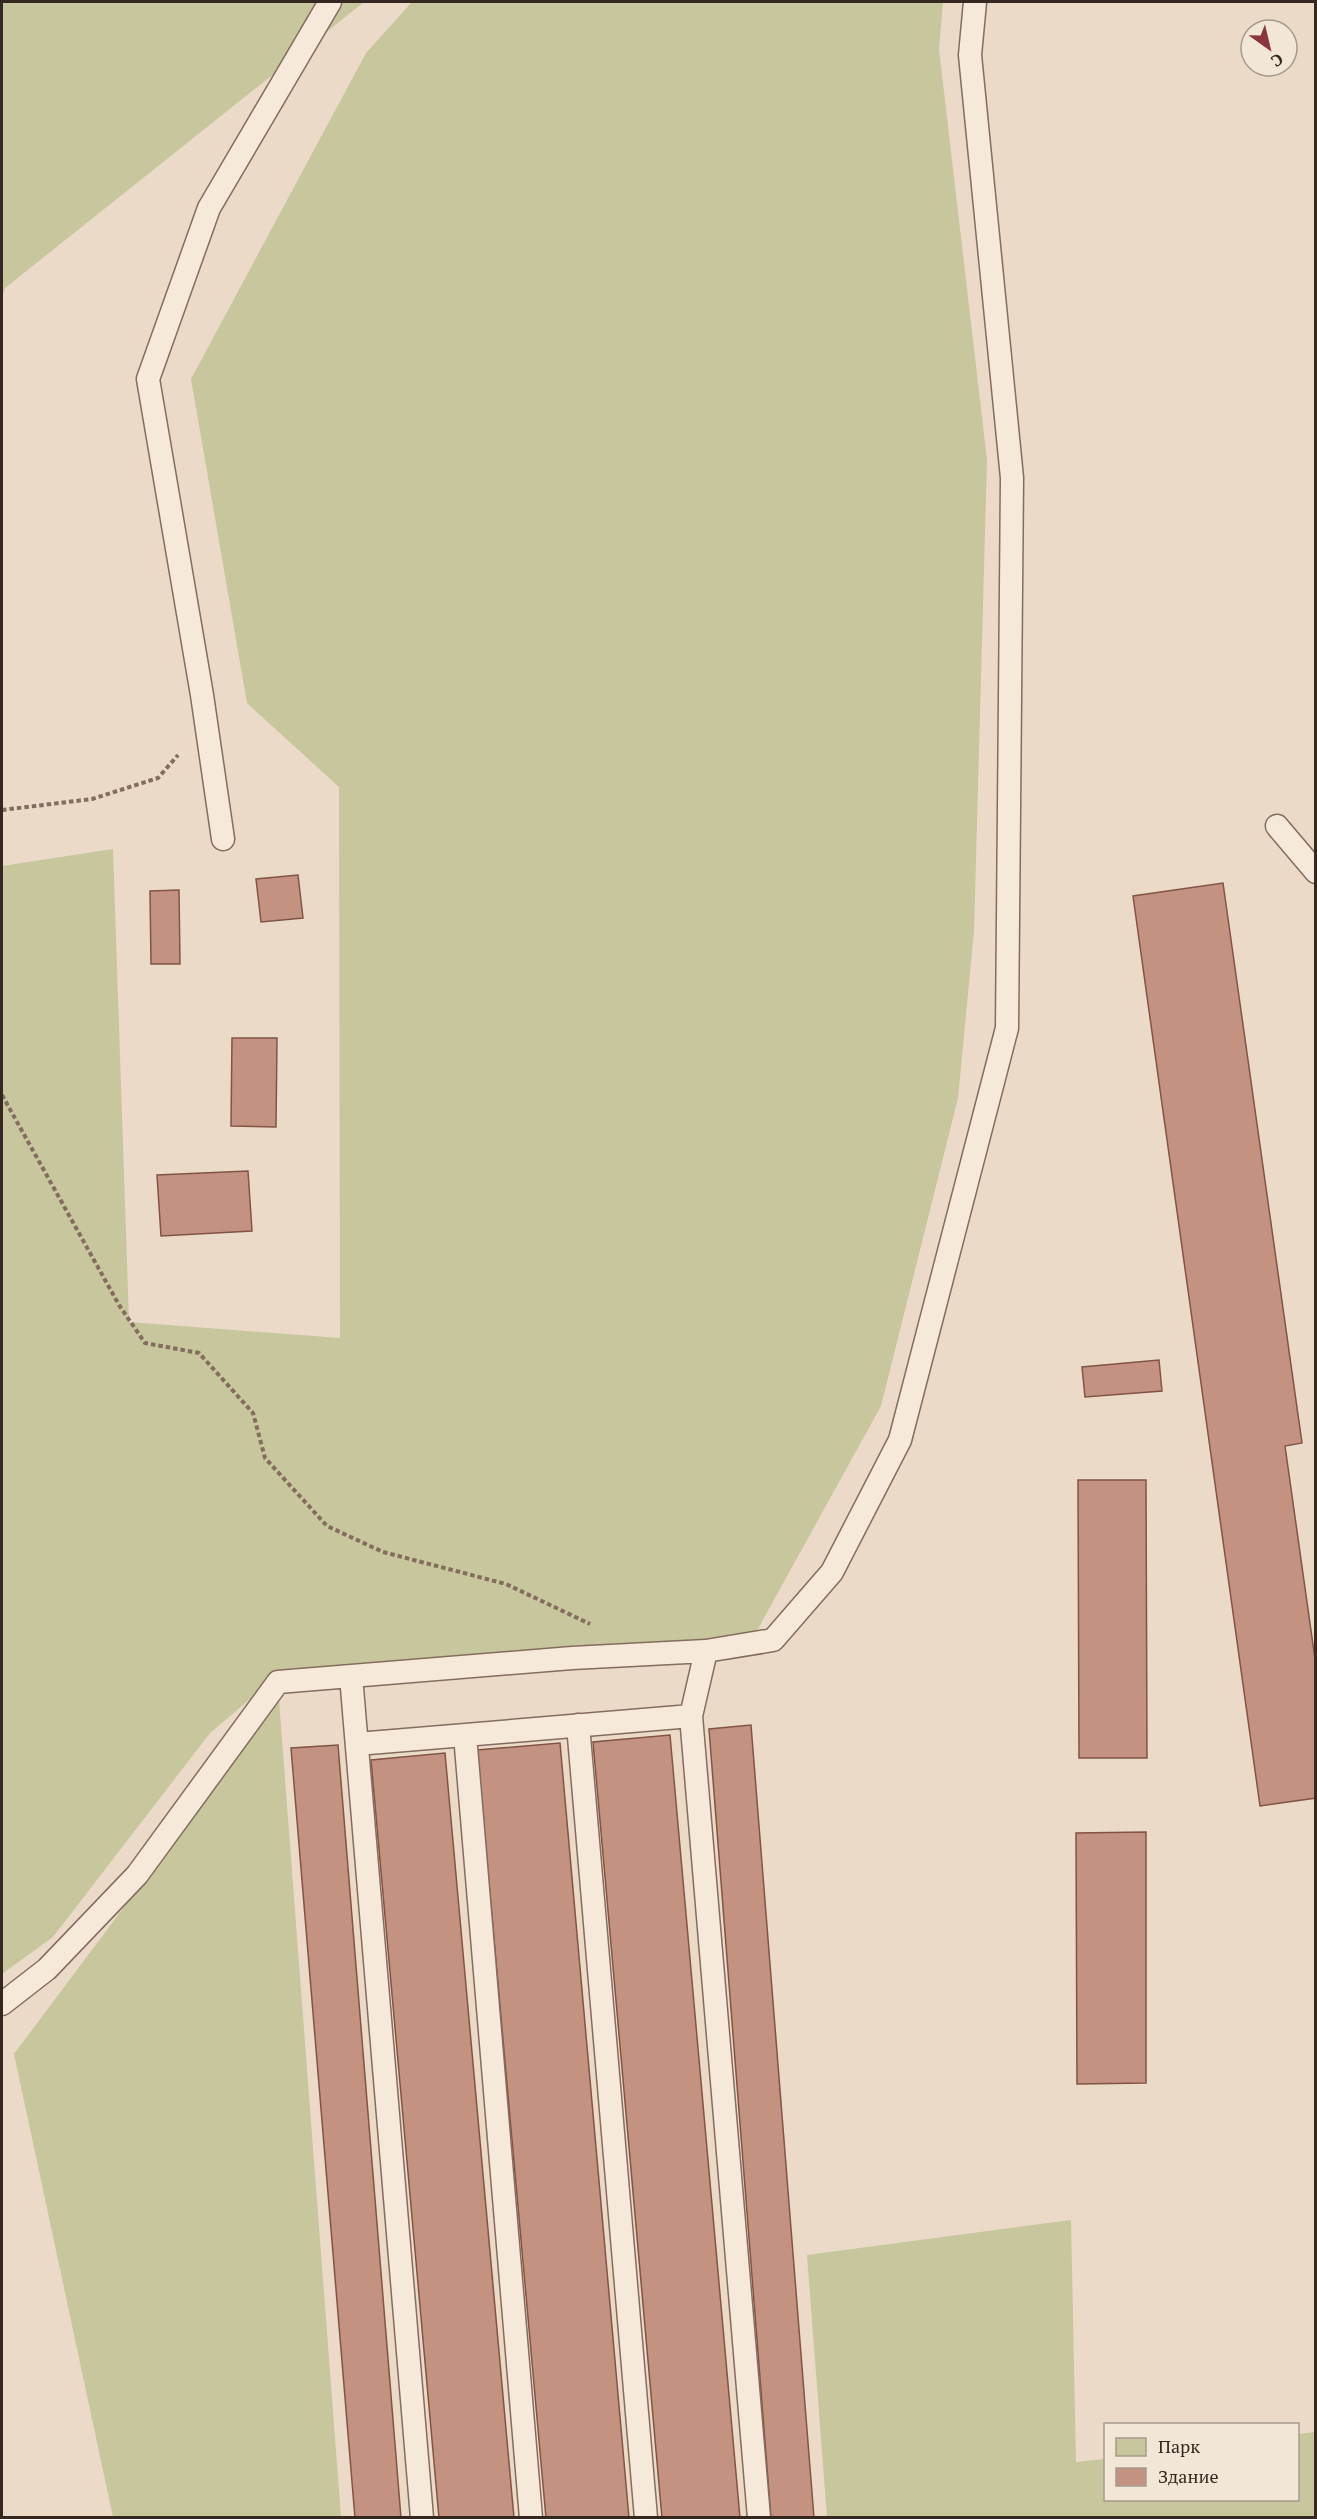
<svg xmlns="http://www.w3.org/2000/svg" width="1317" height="2519" viewBox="0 0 1317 2519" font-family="'PT Serif',serif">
  <rect width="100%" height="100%" fill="#eadac7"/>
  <path fill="#c7c69c" d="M2,2H364L5,288L2,298Z
    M412,2H943L939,49L987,460L974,931L958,1098L881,1406L754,1636L276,1677L210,1733L53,1937L2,1974V866L113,849L129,1322L340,1338L339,787L247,703L191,379L366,53Z
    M279,1700L341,2517H113L14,2054Z
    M1071,2220L1076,2462L1105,2459L1106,2500H1298V2434L1315,2432V2517H827L807,2255Z"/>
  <path fill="#c49281" stroke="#815446" stroke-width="1.5" d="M298,875L303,918L261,922L256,879Z
    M1223,883L1302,1443L1285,1446L1316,1666V1798L1260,1806L1133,896Z
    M179,890L180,964H151L150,891Z
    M232,1038H277L276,1127L231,1126Z
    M248,1171L252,1231L161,1236L157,1175Z
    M1159,1360L1162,1391L1085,1397L1082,1367Z
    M1078,1480H1146L1147,1758H1079Z
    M751,1725L814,2518H771L709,1729Z
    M670,1735L740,2518H662L593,1742Z
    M560,1743L629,2518H546L477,1750Z
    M338,1745L401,2518H355L291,1748Z
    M445,1753L514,2518H439L371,1760Z
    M1146,1832V2083L1077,2084L1076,1833Z"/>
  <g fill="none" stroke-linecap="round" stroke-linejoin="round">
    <defs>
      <path id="lane" d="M1277,826L1316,872
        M223,839L202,695L148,379L209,208L330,2
        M706,1651L691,1716L759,2518
        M351,1676L422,2518
        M578,1725L646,2518
        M465,1735L531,2518
        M357,1744L691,1716
        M2,2004L47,1969L137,1875L278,1682L572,1658L706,1651L773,1640L832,1572L900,1440L1007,1028L1012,478L970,55L975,2"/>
    </defs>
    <use href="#lane" stroke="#846c5e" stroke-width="25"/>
    <path stroke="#846c5e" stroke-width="4" stroke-dasharray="4.5 3" stroke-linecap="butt" d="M2,810L92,799L158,778L178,755
      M2,1095L119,1305L145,1343L199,1353L253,1413L265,1458L327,1526L383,1552L506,1584L590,1624"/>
    <use href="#lane" stroke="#f6e9da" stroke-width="22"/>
  </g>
  <rect width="1317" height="2519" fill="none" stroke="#362720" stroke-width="6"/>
  <rect x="1104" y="2423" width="195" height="78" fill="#f2e6d6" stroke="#a79a8d" stroke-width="1.5"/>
  <rect x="1116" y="2438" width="30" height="18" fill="#c7c69c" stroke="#a79a8d" stroke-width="1.5"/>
  <text x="1158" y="2453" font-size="18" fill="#362720">Парк</text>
  <rect x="1116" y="2468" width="30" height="18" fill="#c49281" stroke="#a79a8d" stroke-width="1.5"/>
  <text x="1158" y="2483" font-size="18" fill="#362720">Здание</text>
  <g transform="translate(1269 48) rotate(146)"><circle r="28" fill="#f2e6d6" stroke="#a79a8d" stroke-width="1.5"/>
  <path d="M0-4.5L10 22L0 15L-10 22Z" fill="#8d3442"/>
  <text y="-9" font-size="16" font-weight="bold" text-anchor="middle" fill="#362720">С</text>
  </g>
</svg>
